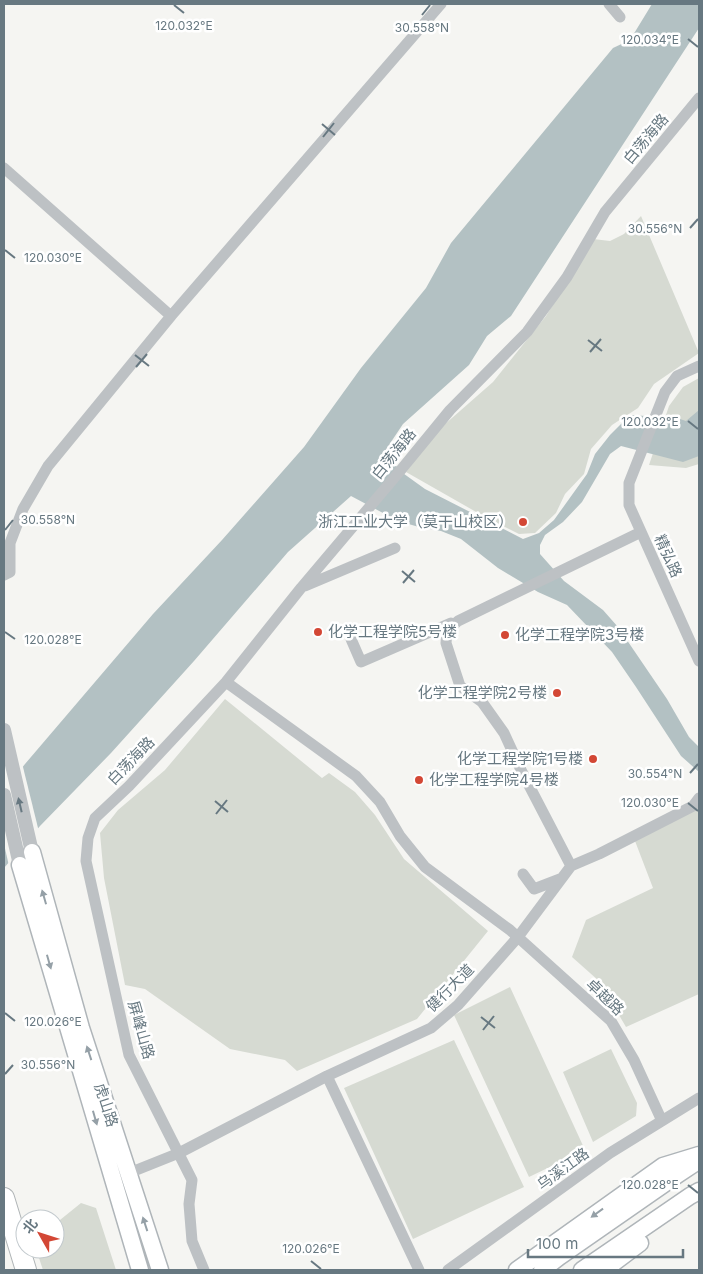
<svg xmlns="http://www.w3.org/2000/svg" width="703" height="1274" viewBox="0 0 703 1274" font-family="Inter,'Noto Sans SC',sans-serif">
  <rect width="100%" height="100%" fill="#f5f5f2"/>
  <path fill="#d6dad2" d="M641,216L699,353L654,384L638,408L612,425L591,449L584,474L565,494L556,513L535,533L519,534L485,517L406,472L436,432L493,382L546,316L593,239L610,241L624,234Z
    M699,378V464L686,468L649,465L669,406L683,387Z
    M225,699L322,778L329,773L355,792L375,815L404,859L488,931L417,1019L297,1071L285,1060L230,1049L145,989L125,985L104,878L100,833L118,810L165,770Z
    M699,807V994L626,1027L599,981L572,957L586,920L653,888L635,841Z
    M510,987L585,1150L529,1177L454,1015Z
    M454,1040L524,1187L413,1239L344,1088Z
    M611,1049L637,1103L636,1116L593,1142L563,1072Z
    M81,1203L96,1208L116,1270H43L36,1249H55V1224Z"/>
  <path fill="#b3c1c3" d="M652,4H699V28L511,316L487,336L469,365L403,424L385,451L400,471L425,489L523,539L539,533L554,520L587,474L595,454L610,435L630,415L677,418L686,421L699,410V456L683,462L621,446L610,454L582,502L563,522L545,535L540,545V554L564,581L603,610L618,627L667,699L689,737L699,747V772L681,756L636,687L612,652L567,605L538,592L498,568L461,539L441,531L419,527L398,521L351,496L288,552L194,661L111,753L40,826L4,868V790L25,764L153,614L222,540L304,447L361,368L426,288L451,243L613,48L630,40Z"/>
  <path fill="#f5f5f2" d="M22,763L39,832L9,866L4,844V786Z"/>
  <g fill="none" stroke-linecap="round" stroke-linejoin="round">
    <defs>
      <path id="secondary" d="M32,852L81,1028L160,1270
        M20,865L140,1270
        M517,1270L663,1166L699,1155
        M542,1270L559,1257L677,1175L698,1161
        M582,1270L690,1196L699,1191
        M604,1270L640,1243"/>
      <path id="motorway" d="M4,1198L26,1270"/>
    </defs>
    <use href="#secondary" stroke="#afb5b9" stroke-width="19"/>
    <use href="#motorway" stroke="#b0b5b7" stroke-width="22"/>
    <path stroke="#bdc1c4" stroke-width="11" d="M609,4L620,17
      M4,168L171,316
      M699,366L677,376L665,392L629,483V505L699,661
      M4,575L10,572V543L23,509L48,466L171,316L441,4
      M305,586L395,548
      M351,639L361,662L451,623
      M226,682L356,776L380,802L400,836L425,867L510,930L611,1021L634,1060L662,1121
      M571,866L521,770L504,733L482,702L460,686L446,643L447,631L458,621L641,532
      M523,874L534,889L560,879
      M327,1076L419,1270
      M129,1173L179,1153L327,1076L431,1028L458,1005L518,937L571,866L599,854L693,806L699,798
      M204,1270L192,1241L189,1204L192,1180L129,1055L86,861L88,838L95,818L129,786L226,682L301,588L400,471L450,410L527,332L567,277L605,212L699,98
      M448,1270L610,1153L699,1098"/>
    <path stroke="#bdc1c4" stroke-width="14" d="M4,730L32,852
      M4,795L20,865"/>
    <use href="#secondary" stroke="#fff" stroke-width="16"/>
    <use href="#motorway" stroke="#fff" stroke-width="20"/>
  </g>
  <defs><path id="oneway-solid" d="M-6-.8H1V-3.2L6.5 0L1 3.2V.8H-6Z" transform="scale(1.25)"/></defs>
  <use fill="#677881" href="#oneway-solid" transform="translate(20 805) rotate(-103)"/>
  <g fill="#95a0a7">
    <use href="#oneway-solid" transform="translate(44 897) rotate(-106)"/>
    <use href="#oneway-solid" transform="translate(49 962) rotate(74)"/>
    <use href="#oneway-solid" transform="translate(89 1053) rotate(-108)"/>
    <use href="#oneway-solid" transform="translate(95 1118) rotate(74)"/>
    <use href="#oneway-solid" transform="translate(597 1213) rotate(144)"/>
    <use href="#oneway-solid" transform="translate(145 1224) rotate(-108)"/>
  </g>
  <path fill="none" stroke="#677881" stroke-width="2" d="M174,5L184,13M422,15L430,5M688,39L698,47M322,124L335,135M323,137L334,123M690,228L698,219M5,250L15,258M588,340L602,351M590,352L601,339M135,355L149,366M136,367L147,354M688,421L698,429M5,530L13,520M402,571L415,582M403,583L414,570M5,632L15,639M690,773L698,764M215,801L228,812M688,803L698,811M216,814L227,800M5,1013L15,1021M481,1017L495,1028M483,1030L494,1016M5,1074L13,1065M688,1185L698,1193M311,1261L321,1269"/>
  <g fill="#d34735" stroke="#fff" stroke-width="2">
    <circle cx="523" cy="522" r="5"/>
    <circle cx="318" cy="632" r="5"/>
    <circle cx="505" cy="635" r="5"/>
    <circle cx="557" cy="693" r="5"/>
    <circle cx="593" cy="759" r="5"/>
    <circle cx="419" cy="780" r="5"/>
  </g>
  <g text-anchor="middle" stroke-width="5" stroke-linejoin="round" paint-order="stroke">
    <g font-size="15" fill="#677881" stroke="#fff">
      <text transform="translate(646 139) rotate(-50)" y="5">白荡海路</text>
      <text transform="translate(394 454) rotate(-51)" y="5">白荡海路</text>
      <text transform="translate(668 556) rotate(66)" y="5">精弘路</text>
      <text transform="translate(131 761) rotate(-46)" y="5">白荡海路</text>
      <text transform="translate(450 988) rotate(-45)" y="5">健行大道</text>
      <text transform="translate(605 997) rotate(44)" y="5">卓越路</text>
      <text transform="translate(141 1030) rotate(74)" y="5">屏峰山路</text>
      <text transform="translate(106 1105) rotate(72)" y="5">虎山路</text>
      <text transform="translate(563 1169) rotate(-36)" y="5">乌溪江路</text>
    </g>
    <g font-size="15" fill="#677881" stroke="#fff" text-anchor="end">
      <text x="513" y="527">浙江工业大学（莫干山校区）</text>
      <text x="328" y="637" text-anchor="start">化学工程学院5号楼</text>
      <text x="515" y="640" text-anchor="start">化学工程学院3号楼</text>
      <text x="547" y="698">化学工程学院2号楼</text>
      <text x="583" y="764">化学工程学院1号楼</text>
      <text x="429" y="785" text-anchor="start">化学工程学院4号楼</text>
    </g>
  </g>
  <g font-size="12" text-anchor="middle" fill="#677881" stroke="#fff" stroke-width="5" stroke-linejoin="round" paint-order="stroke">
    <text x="184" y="30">120.032°E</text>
    <text x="422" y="32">30.558°N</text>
    <text x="650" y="44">120.034°E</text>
    <text x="655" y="233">30.556°N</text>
    <text x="53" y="262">120.030°E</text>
    <text x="650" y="426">120.032°E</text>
    <text x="48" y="524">30.558°N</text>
    <text x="53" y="644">120.028°E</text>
    <text x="655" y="778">30.554°N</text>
    <text x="650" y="807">120.030°E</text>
    <text x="53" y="1026">120.026°E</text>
    <text x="48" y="1069">30.556°N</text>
    <text x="650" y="1189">120.028°E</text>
    <text x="311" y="1253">120.026°E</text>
  </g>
  <rect width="703" height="1274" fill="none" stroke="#677881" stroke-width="10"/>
  <g transform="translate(40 1234) rotate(309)"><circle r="24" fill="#ffffff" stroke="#c2c9cd"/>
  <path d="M0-4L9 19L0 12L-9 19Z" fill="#d34735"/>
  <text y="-8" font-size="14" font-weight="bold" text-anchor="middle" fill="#677881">北</text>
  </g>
  <path d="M528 1249v8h155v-8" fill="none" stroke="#677881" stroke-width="2.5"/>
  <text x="536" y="1249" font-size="15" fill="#677881" stroke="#ffffff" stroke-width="4" paint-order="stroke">100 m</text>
</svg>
